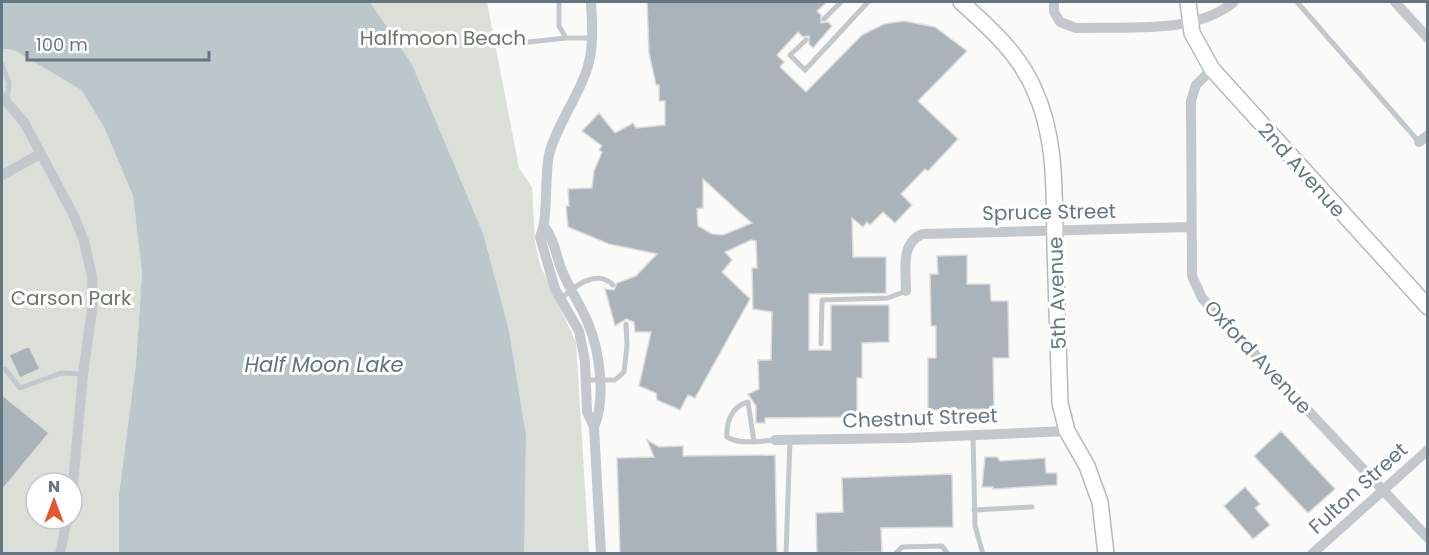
<svg xmlns="http://www.w3.org/2000/svg" width="1429" height="555" viewBox="0 0 1429 555" font-family="Poppins,sans-serif">
  <rect width="100%" height="100%" fill="#fafaf8"/>
  <path fill="#dadfd7" fill-rule="evenodd" d="M370,2H487L519,168L532,187L535,242L540,265L576,342L589,553H523L526,435L509,330L483,233L412,64Z
    M2,49L14,50L81,90L104,127L133,196L142,273L136,363L119,494V553H2ZM36,483H72V519H36Z"/>
  <path fill="#bbc7cb" d="M2,2H370L412,64L483,233L509,330L526,435L524,553H119V494L136,363L142,273L133,196L104,127L81,90L14,50L2,49Z"/>
  <path fill="#aab3b9" stroke="#dcdcda" stroke-width="1.5" fill-rule="evenodd" d="M647,2H827L817,11L821,15V23L828,22L832,26L813,48L809,44V36L803,37L798,32L777,55L784,62L780,67L806,92L862,35L884,24L904,21L935,27L967,51L918,101L958,139L928,171L925,169L901,194L912,205L895,223L883,212L870,225L867,222L863,227L852,218L853,257H886V293L809,294V350H831V305H889V342L862,343V378H857V417L765,418V423H756V406L748,394L759,389L758,360H771L772,312L753,309L752,268H757L756,241L751,240L725,252L732,260L722,272L750,299L695,398L688,395L680,410L657,400L656,393L639,386L651,332H635L634,322L626,319L615,326L605,289L614,290L617,283L636,276L657,254L609,244L568,227L566,206H569L568,189L592,188L594,171L602,152L599,150L602,146L582,131L599,113L615,133L633,123L636,128L665,125V101H659V85H656L649,53ZM703,179L738,211L752,223L723,235L712,234L698,226L697,209L703,208Z
    M967,255V284H990L991,301H1008L1009,358H993L994,409L928,410V358H936V326H931L930,274H938L937,256Z
    M29,346L40,369L20,378L9,355Z
    M2,395L49,433L2,490Z
    M1281,431L1335,489L1308,513L1254,456Z
    M647,440L659,447L683,446V456L775,455L777,554H620L617,458L654,457Z
    M985,457H997L1000,461L1045,458L1046,473H1057V485L993,489V487H982Z
    M952,474L953,527L881,528L882,552L817,553L816,513L843,512L842,478Z
    M1245,487L1260,504L1255,508L1270,525L1253,539L1224,506Z"/>
  <g fill="none" stroke-linecap="round" stroke-linejoin="round">
    <defs>
      <path id="secondary" d="M961,2C989,27 1019,54 1034,89C1057,138 1054,194 1055,247C1057,299 1058,351 1060,403L1067,431L1087,466L1100,502L1106,554
        M1188,2L1192,33L1212,69L1428,307"/>
    </defs>
    <use href="#secondary" stroke="#b3babf" stroke-width="18"/>
    <path stroke="#c3c8cc" stroke-width="5" d="M559,2V26L566,38H592
      M1297,2L1419,142
      M824,19L841,2
      M806,40L790,55L805,70L868,2
      M502,45L566,38
      M2,64L9,83L7,101
      M561,299C573,287 597,268 613,285
      M821,344L822,300L888,298L906,291
      M5,369L20,388L61,373L83,374
      M586,380H615L624,372L627,346L626,324
      M973,435L975,526L983,554
      M754,442L748,402C732,406 726,422 727,437C740,445 760,441 775,440
      M974,510L1032,507
      M786,554L790,440
      M895,554L902,547L942,546L948,554"/>
    <path stroke="#c3c8cc" stroke-width="10" d="M591,2C592,23 594,45 588,66C579,97 557,123 549,155C544,179 549,217 540,237L555,289L579,331L585,361L587,412L594,427L601,554
      M1054,2V12L1060,22L1076,28C1126,26 1194,35 1234,2
      M1395,2L1428,38
      M1212,69L1196,85L1191,101L1192,276L1202,298L1428,538
      M2,97L24,122L74,216L84,241L92,276L93,303L83,374L72,495
      M1419,142L1428,135
      M2,175L40,154
      M544,226C555,239 556,258 563,273C570,290 581,306 588,323C600,351 606,400 594,427
      M906,291C906,271 900,242 923,234L1191,227
      M775,440L907,438L1067,431
      M60,554L67,519
      M1312,554L1428,450"/>
    <use href="#secondary" stroke="#fff" stroke-width="15"/>
  </g>
  <g text-anchor="middle" stroke-width="6" stroke-linejoin="round" paint-order="stroke">
    <g font-size="20" fill="#687a64" stroke="#fff">
      <text x="443" y="45">Halfmoon Beach</text>
      <text x="71" y="305">Carson Park</text>
    </g>
    <g font-size="20" fill="#657683" stroke="#fff">
      <text transform="translate(1302 170) rotate(48)" y="7">2nd Avenue</text>
      <text transform="translate(1049 212) rotate(-1)" y="7">Spruce Street</text>
      <text transform="translate(1057 293) rotate(-92)" y="7">5th Avenue</text>
      <text transform="translate(1258 357) rotate(47)" y="7">Oxford Avenue</text>
      <text transform="translate(920 418) rotate(-2)" y="7">Chestnut Street</text>
      <text transform="translate(1358 488) rotate(-42)" y="7">Fulton Street</text>
    </g>
    <g font-size="21" font-style="italic" fill="#60757c" stroke="#fff">
      <text x="324" y="372">Half Moon Lake</text>
    </g>
  </g>
  <rect width="1429" height="555" fill="none" stroke="#657683" stroke-width="6"/>
  <g transform="translate(54 501)"><circle r="28" fill="#ffffff" stroke="#c1c8cd" stroke-width="1.5"/>
  <path d="M0-4.5L10 22L0 15L-10 22Z" fill="#e4572e"/>
  <text y="-9" font-size="16" font-weight="bold" text-anchor="middle" fill="#657683">N</text>
  </g>
  <path d="M27 51v9h182v-9" fill="none" stroke="#657683" stroke-width="3"/>
  <text x="36" y="51" font-size="18" fill="#657683" stroke="#ffffff" stroke-width="4.5" paint-order="stroke">100 m</text>
</svg>
